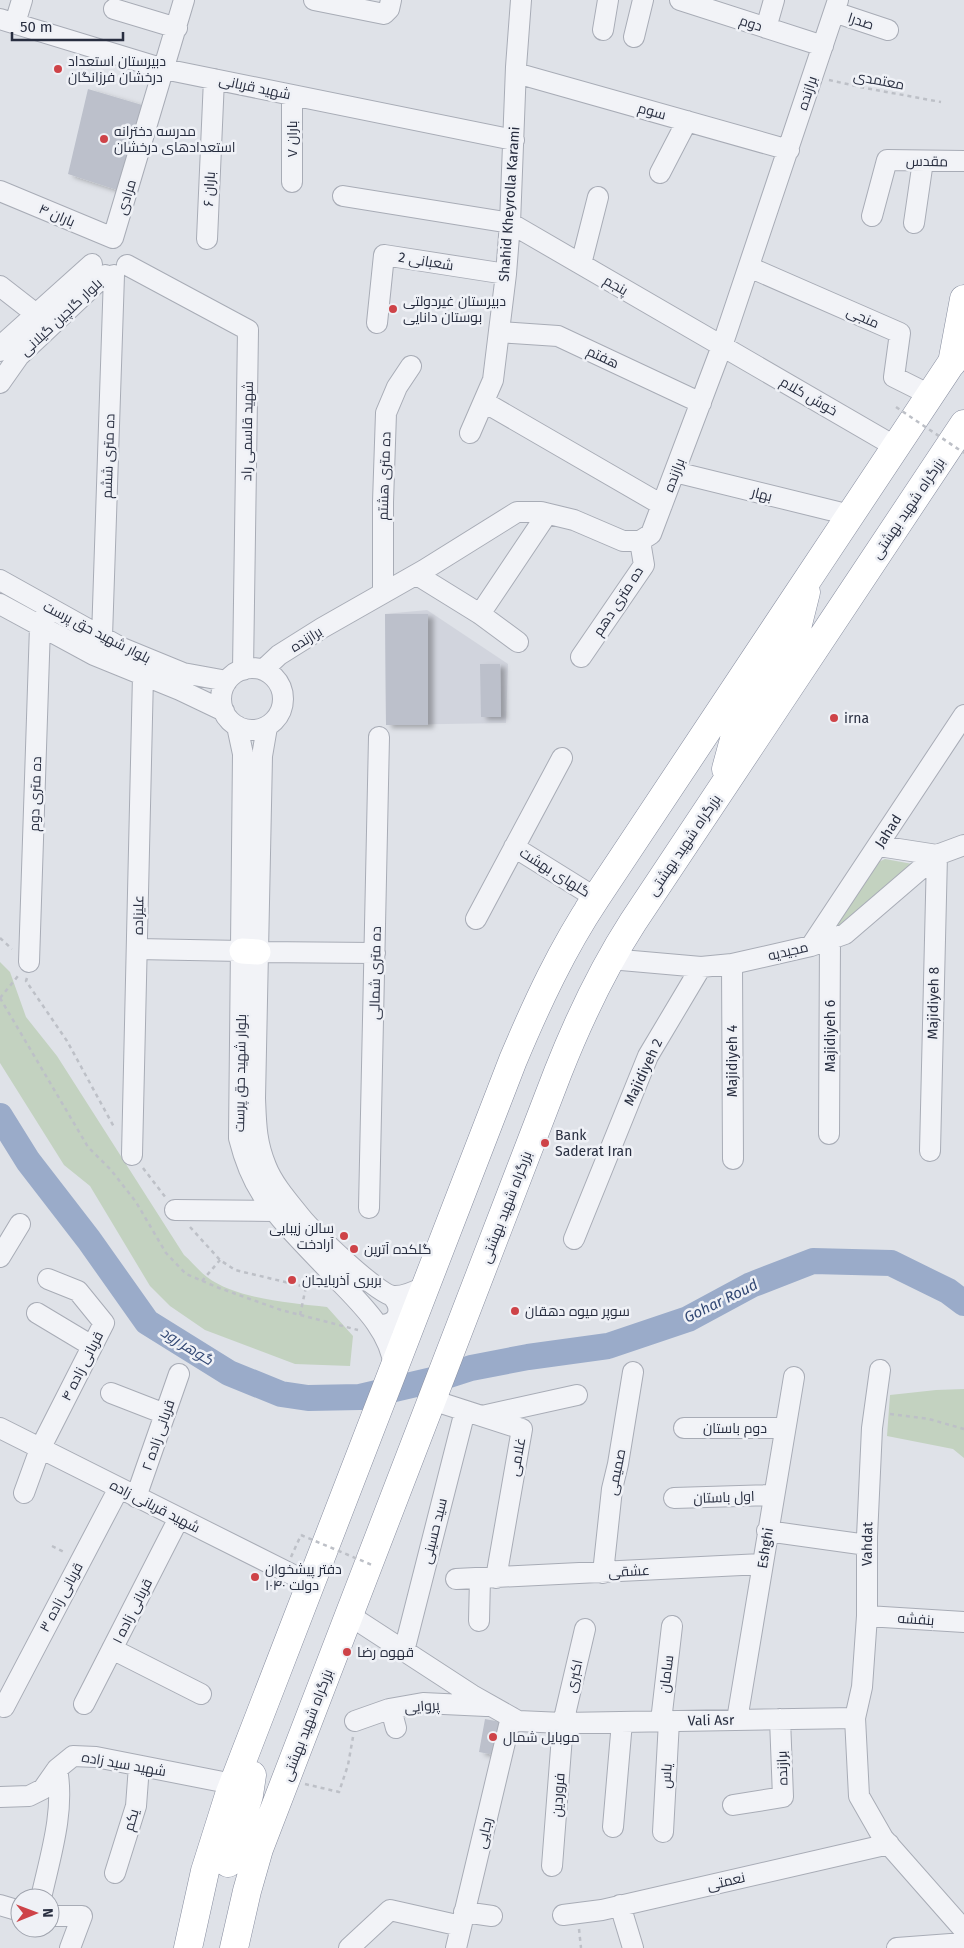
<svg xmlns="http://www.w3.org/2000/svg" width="964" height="1948" viewBox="0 0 964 1948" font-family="'Fira Sans',Cairo,sans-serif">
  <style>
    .built { fill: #d1d4dd }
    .green { fill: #c3d2c0 }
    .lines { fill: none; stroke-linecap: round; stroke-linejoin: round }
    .river { stroke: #9aabc9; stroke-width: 26 }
    .building { fill: #bcc0cb; filter: url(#shadow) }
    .minor-casing { stroke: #a8acb6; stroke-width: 22 }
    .major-casing { stroke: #9ea5b4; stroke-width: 27 }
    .highway-casing { stroke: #878d9f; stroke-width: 29 }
    .path { stroke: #bdc0c7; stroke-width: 2.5; stroke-dasharray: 4 4; stroke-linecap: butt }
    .minor { stroke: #f2f3f7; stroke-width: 20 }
    .major { stroke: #fff; stroke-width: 25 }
    .highway { stroke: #fff; stroke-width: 28 }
    .path-bridge { stroke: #bdc0c7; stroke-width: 2.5; stroke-dasharray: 4 4; stroke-linecap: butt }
    .poi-dot { fill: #ce4348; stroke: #eff1f6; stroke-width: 2 }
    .labels { text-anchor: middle; stroke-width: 5; stroke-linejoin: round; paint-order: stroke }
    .street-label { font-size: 14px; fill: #282e40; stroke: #eff1f6 }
    .poi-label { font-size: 14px; fill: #282e40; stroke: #eff1f6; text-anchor: start }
    .water-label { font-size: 15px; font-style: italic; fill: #324874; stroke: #eff1f6 }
  </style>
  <defs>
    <filter id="shadow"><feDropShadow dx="5.5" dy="3" stdDeviation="2.5" flood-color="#0004"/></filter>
  </defs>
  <rect width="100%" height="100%" fill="#dfe2e8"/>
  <!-- built -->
  <path class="built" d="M 427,610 L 508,664 L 506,723 L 386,725 L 385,614 Z"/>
  <!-- green -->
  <path class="green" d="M 885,859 L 918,865 L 838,930 L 834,924 L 874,864 Z
    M 0,962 L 10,972 L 26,1017 L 57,1056 L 184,1255 C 192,1262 199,1271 207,1277 C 236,1299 291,1303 327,1307 L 353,1336 L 350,1366 L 295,1364 L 205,1330 L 170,1306 L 150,1286 L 90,1186 L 64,1165 L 0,1063 Z
    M 964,1389 L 964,1458 L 953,1449 L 887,1436 L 890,1395 L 936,1390 Z"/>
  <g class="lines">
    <!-- river -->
    <path class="river" d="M 0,1116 L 28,1161 L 89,1240 L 147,1322 L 229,1373 L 281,1394 L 308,1398 L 360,1397 L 437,1379 L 471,1368 L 528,1357 L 608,1346 L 688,1319 L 751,1285 L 813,1261 L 891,1263 L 948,1291 L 964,1303"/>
  </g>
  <!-- building -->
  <path class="building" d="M 88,89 L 142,105 L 117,190 L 68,174 Z
    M 385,614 L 428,614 L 428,725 L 386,725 Z
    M 480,664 L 500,664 L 501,717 L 481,717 Z
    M 485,1719 L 506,1723 L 500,1756 L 479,1752 Z"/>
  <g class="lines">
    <!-- minor casing -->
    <g class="minor-casing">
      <path id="minor" d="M 314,0 L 384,14 L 389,9 L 391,0
        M 680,0 L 823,46
        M 114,9 L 177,28
        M 834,12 L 888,30
        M 0,19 L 164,69 L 514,140
        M 15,23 L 22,0
        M 766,28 L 774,0
        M 603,30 L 608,0
        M 634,37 L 643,0
        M 516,73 L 789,150
        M 292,95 L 292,182
        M 660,173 L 687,121
        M 0,191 L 113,238 L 184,0
        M 343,196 L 510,223 L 896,447
        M 872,216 L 887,160 L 964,161
        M 914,223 L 923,161
        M 207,239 L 214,79
        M 581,264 L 598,197
        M 127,265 L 248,330 L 243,670
        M 749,267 L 900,333 L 894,377 L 930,395
        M 0,286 L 36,314
        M 377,323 L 384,255 L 506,274
        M 499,332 L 558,336 L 701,403
        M 0,351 L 5,342 L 92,264
        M 0,383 L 19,356 L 105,275
        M 484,402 L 662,505
        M 470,433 L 493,380 L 506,274 L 510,223 L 516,67 L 521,0
        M 675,472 L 850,515
        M 417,575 L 480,614 L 518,642
        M 0,580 L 122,648 L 183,673 L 227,681
        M 383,593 L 383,502 L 386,413 L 397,387 L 411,366
        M 0,604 L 94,655 L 180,690 L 224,711
        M 480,614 L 547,514
        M 102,637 L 114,275
        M 581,657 L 644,565 L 640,541
        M221 699a31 31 0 1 1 62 0a31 31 0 1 1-62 0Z
        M 263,670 L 279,655 L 322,628 L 424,570 L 517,512 L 541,512 L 574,520 L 623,541 L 640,541 L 651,534 L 722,346 L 838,0
        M 237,726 L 243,754 L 239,1138 C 244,1158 251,1177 262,1194 C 283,1225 312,1252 338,1280 C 362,1305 390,1331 394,1367
        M 267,727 L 262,756 L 255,1098 C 256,1123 256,1142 266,1166 C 273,1184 288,1201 300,1216 C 312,1231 377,1294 393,1296 C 404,1297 416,1291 426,1286
        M 879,846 L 937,855
        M 514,847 L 596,898
        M 476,919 L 562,758
        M 811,946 L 964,715
        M 137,949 L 242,951
        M 258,952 L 375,953
        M 610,959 L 701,967 L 732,964 L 811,946 L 845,934 L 937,855 L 964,845
        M 29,962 L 40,626 L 50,608
        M 732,964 L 733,1159
        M 829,1134 L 830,939
        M 930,1151 L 937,855
        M 132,1155 L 143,675
        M 369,1208 L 379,737
        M 175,1210 L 274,1211
        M 574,1239 L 648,1056 L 701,967
        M 0,1257 L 20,1224
        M 37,1313 L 92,1346
        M 377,1324 C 397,1328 405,1310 392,1296
        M 880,1370 L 872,1428 L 867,1537 L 867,1616 L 862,1687 L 855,1718 L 859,1796 L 883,1838 L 964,1930
        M 111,1393 L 165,1414
        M 432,1400 L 522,1429 L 496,1578
        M 482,1416 L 577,1395
        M 0,1428 L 311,1584
        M 684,1428 L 785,1428
        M 24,1493 L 40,1449 L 104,1323 L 78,1291 L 48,1279
        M 136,1497 L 179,1374
        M 674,1498 L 774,1495
        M 767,1531 L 867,1545
        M 603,1573 L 612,1489 L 618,1464 L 633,1372
        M 456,1579 L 762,1564
        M 349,1615 L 472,1695 L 518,1721 L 563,1723 L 855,1718
        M 867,1616 L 964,1622
        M 479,1621 L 480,1578
        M 112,1649 L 201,1694
        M 404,1651 L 465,1411
        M 84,1704 L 179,1518
        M 4,1707 L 119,1488
        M 391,1709 L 396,1728
        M 737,1720 L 794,1377
        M 355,1721 L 389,1709 L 423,1703 L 486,1706
        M 661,1721 L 672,1626
        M 0,1797 L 29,1796 L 43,1789 L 57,1769 L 73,1756 L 96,1757 L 233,1784
        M 733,1805 L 783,1797 L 780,1719
        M 613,1827 L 622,1722
        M 663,1832 L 669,1721
        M 552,1866 L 563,1723 L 585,1629
        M 115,1873 L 136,1806 L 139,1766
        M 41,1898 C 50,1857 65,1811 57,1769
        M 0,1905 L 20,1911
        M 620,1905 L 633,1948
        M 464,1912 L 492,1916
        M 563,1915 L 602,1910 L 889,1844
        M 50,1916 L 82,1916 L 70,1948
        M 349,1948 L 390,1910 L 461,1926
        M 456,1948 L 511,1717
        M 897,1948 L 964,1943"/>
    </g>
    <!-- major casing -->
    <g class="major-casing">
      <path id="major" d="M 242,951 L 258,952"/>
    </g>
    <!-- highway casing -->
    <g class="highway-casing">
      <path id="highway" d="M 952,363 L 964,299
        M 726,769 L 739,721 L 794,640 L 806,592
        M 588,910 L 964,344
        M 228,1863 L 249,1795 L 252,1775
        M 188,1948 L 205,1871 L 229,1795 L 513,1060 C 537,1003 562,949 596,898
        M 234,1948 L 247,1891 L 259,1849 L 558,1072 C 579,1019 602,970 633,922 L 964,424"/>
    </g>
    <!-- path -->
    <path class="path" d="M 829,80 L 865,88 L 941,102
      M 0,938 L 12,949
      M 27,978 L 26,981 L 67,1041 L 114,1127
      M 0,998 L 88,1147 L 111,1170 L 136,1202 L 166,1253 L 186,1274 L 219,1288 L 281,1310 L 358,1330
      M 0,998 L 18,976
      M 143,1168 L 166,1198
      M 190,1227 L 220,1260 L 235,1270 L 306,1287 L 320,1285
      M 202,1281 L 220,1260
      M 300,1315 L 306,1287
      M 890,1414 L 929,1419 L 964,1429
      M 52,1546 L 66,1553
      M 291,1557 L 301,1535
      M 305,1784 L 339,1792 L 348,1765 L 353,1737
      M 579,1929 L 581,1948"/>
    <!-- minor -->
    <use href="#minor" class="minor"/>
    <!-- major -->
    <use href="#major" class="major"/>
    <!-- highway -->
    <use href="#highway" class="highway"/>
    <!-- path-bridge -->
    <path class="path-bridge" d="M 896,407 L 964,453
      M 301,1535 L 372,1565"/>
  </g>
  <!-- markers -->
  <g class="poi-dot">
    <circle cx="58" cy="69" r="5"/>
    <circle cx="104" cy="139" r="5"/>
    <circle cx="393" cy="309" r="5"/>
    <circle cx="834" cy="718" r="5"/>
    <circle cx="545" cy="1143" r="5"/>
    <circle cx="344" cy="1236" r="5"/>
    <circle cx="354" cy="1249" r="5"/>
    <circle cx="292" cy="1280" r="5"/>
    <circle cx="515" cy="1311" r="5"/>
    <circle cx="255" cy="1577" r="5"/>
    <circle cx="347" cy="1652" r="5"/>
    <circle cx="493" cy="1737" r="5"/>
  </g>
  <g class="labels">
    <!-- street labels -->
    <g class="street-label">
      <text transform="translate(861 21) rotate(18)" y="5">صدرا</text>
      <text transform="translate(751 23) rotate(18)" y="5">دوم</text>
      <text transform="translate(879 80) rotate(11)" y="5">معتمدی</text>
      <text transform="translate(255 87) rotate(12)" y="5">شهید قربانی</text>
      <text transform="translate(807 93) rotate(-72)" y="5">برازنده</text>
      <text transform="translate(652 111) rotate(16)" y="5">سوم</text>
      <text transform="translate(292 139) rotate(-90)" y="5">باران ۷</text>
      <text transform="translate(927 161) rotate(1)" y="5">مقدس</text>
      <text transform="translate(209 189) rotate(-87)" y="5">باران ۶</text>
      <text transform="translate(126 197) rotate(-73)" y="5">مرادی</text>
      <text transform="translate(509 204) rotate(-86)" y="5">Shahid Kheyrolla Karami</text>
      <text transform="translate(57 215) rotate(23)" y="5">باران ۴</text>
      <text transform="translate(426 261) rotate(9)" y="5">شعبانی 2</text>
      <text transform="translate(616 285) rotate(30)" y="5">پنجم</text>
      <text transform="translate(61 317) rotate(-43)" y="5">بلوار گلچین گیلانی</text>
      <text transform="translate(863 317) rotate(24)" y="5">منجی</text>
      <text transform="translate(603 357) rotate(25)" y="5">هفتم</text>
      <text transform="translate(809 396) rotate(30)" y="5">خوش کلام</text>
      <text transform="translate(247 431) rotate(-89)" y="5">شهید قاسمی راد</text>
      <text transform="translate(108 456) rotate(-88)" y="5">ده متری ششم</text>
      <text transform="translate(674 475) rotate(-69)" y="5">برازنده</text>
      <text transform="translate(384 476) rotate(-88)" y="5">ده متری هشتم</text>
      <text transform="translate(762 494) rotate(14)" y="5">بهار</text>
      <text transform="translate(908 508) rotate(-56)" y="5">بزرگراه شهید بهشتی</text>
      <text transform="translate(618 601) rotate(-57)" y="5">ده متری دهم</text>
      <text transform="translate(97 632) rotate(27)" y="5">بلوار شهید حق پرست</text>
      <text transform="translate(306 639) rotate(-32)" y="5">برازنده</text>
      <text transform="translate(35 794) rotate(-88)" y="5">ده متری دوم</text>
      <text transform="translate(888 831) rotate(-57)" y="5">Jahad</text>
      <text transform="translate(684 845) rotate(-56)" y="5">بزرگراه شهید بهشتی</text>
      <text transform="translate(555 872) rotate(32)" y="5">گلهای بهشت</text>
      <text transform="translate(138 915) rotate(-89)" y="5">علیزاده</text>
      <text transform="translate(788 951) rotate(-13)" y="5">مجیدیه</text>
      <text transform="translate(375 973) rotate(-89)" y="5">ده متری شمالی</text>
      <text transform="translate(933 1003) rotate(-89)" y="5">Majidiyeh 8</text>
      <text transform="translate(830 1036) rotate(-90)" y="5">Majidiyeh 6</text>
      <text transform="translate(732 1061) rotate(-90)" y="5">Majidiyeh 4</text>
      <text transform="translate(643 1072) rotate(-65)" y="5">Majidiyeh 2</text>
      <text transform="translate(240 1073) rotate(-89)" y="5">بلوار شهید حق پرست</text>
      <text transform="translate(506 1207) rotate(-69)" y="5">بزرگراه شهید بهشتی</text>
      <text transform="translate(82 1366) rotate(-63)" y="5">قربانی زاده ۴</text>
      <text x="735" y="1433">دوم باستان</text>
      <text transform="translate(158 1435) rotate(-71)" y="5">قربانی زاده ۲</text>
      <text transform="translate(517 1457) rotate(-80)" y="5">غلامی</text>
      <text transform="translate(616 1472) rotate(-79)" y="5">صمیمی</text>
      <text transform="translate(724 1497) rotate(-2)" y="5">اول باستان</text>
      <text transform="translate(155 1506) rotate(27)" y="5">شهید قربانی زاده</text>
      <text transform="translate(434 1531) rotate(-76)" y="5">سید حسینی</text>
      <text transform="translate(867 1544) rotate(-89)" y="5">Vahdat</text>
      <text transform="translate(765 1548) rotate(-81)" y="5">Eshghi</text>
      <text transform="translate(629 1571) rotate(-3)" y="5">عشقی</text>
      <text transform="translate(61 1597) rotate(-62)" y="5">قربانی زاده ۳</text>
      <text transform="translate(132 1611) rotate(-63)" y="5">قربانی زاده ۱</text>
      <text transform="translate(916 1619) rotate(4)" y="5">بنفشه</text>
      <text transform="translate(666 1674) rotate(-83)" y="5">سامان</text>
      <text transform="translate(574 1676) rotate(-77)" y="5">اکبری</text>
      <text transform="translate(422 1706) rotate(-4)" y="5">پروایی</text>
      <text transform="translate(711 1720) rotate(-1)" y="5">Vali Asr</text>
      <text transform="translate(307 1725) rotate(-69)" y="5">بزرگراه شهید بهشتی</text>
      <text transform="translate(124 1764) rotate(10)" y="5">شهید سید زاده</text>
      <text transform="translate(782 1768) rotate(-92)" y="5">برازنده</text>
      <text transform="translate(666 1776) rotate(-87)" y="5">یاس</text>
      <text transform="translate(558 1795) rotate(-86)" y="5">فروردین</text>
      <text transform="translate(131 1820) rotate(-74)" y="5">یکم</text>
      <text transform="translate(484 1833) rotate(-77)" y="5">رجایی</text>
      <text transform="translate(726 1881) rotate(-13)" y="5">نعمتی</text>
    </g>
    <!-- poi labels -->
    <g class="poi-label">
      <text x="68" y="66">دبیرستان استعداد<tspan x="68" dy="16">درخشان فرزانگان</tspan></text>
      <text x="114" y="136">مدرسه دخترانه<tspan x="114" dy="16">استعدادهای درخشان</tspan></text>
      <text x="403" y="306">دبیرستان غیردولتی<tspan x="403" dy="16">بوستان دانایی</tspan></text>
      <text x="844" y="723">irna</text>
      <text x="555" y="1140">Bank<tspan x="555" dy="16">Saderat Iran</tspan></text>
      <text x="334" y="1233" text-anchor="end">سالن زیبایی<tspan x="334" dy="16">آرادخت</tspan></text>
      <text x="364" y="1254">گلکده آترین</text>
      <text x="302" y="1285">بربری آذربایجان</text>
      <text x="525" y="1316">سوپر میوه دهقان</text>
      <text x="265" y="1574">دفتر پیشخوان<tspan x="265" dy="16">دولت ۱۰۴۰</tspan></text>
      <text x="357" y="1657">قهوه رضا</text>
      <text x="503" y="1742">موبایل شمال</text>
    </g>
    <!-- water labels -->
    <g class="water-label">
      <text transform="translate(721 1301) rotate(-26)" y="5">Gohar Roud</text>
      <text transform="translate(187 1346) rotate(32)" y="5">گوهر رود</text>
    </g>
  </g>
  <!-- north arrow -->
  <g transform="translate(35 1913) rotate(89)"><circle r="24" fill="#eff1f6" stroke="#9fa3ad"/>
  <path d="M0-4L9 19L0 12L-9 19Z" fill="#ce4348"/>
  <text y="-8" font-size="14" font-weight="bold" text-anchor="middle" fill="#282e40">N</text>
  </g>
  <!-- scale -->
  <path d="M12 32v8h111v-8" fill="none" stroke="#282e40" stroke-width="2.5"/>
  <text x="20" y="32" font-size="15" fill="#282e40" stroke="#eff1f6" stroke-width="4" paint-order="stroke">50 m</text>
</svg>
